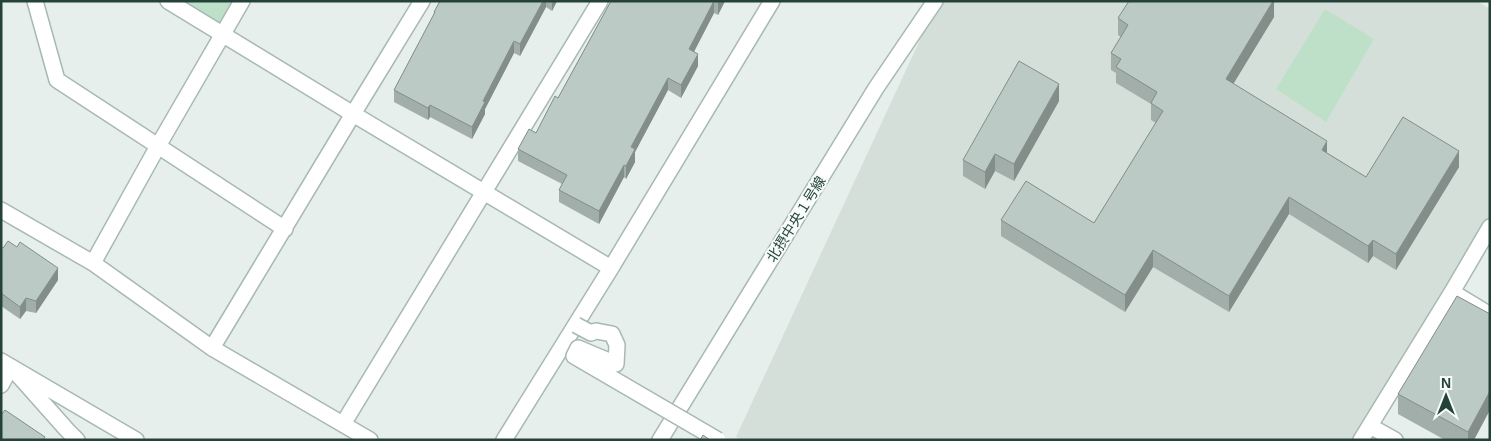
<svg xmlns="http://www.w3.org/2000/svg" width="1491" height="441" viewBox="0 0 1491 441" font-family="Helvetica,'Noto Sans JP',sans-serif">
  <style>
    .built { fill: #d4dfda }
    .green { fill: #bfe0c8 }
    .lines { fill: none; stroke-linecap: round; stroke-linejoin: round }
    .minor-casing { stroke: #a8b8b2; stroke-width: 18 }
    .minor { stroke: #fff; stroke-width: 15 }
    .minor-bridge-casing { stroke: #a8b8b2; stroke-width: 18; stroke-linecap: butt }
    .minor-bridge { stroke: #fff; stroke-width: 15 }
    .wall { fill: #a1aea9 }
    .shaded-wall { fill: #838d89 }
    .building { fill: #bbcac4; stroke: #838d89 }
    .labels { text-anchor: middle; stroke-width: 4; stroke-linejoin: round; paint-order: stroke }
    .street-label { font-size: 14px; fill: #24423a; stroke: #f7fbf9 }
  </style>
  <rect width="100%" height="100%" fill="#e6efeb"/>
  <!-- built -->
  <path class="built" d="M 938,1 L 1477,1 L 1490,9 L 1490,227 L 1361,440 L 741,440 L 736,437 Z"/>
  <!-- green -->
  <path class="green" d="M 168,1 L 242,1 L 222,35 Z
    M 1325,9 L 1374,39 L 1326,122 L 1276,89 Z"/>
  <g class="lines">
    <!-- minor casing -->
    <g class="minor-casing">
      <path id="minor" d="M 35,1 L 57,80 L 285,229
        M 168,1 L 353,114 L 611,268
        M 1,210 L 93,263 L 212,348 L 370,440
        M 1490,227 L 1452,292 L 1490,315
        M 93,263 L 158,146 L 242,1
        M 212,348 L 353,114 L 422,1
        M 1,361 L 136,440
        M 1,385 L 11,367 L 67,430 L 77,440
        M 343,424 L 600,1
        M 1370,426 L 1395,440
        M 504,440 L 611,268 L 772,1
        M 660,440 L 876,88 L 935,1
        M 1361,440 L 1452,292"/>
    </g>
    <!-- minor -->
    <use href="#minor" class="minor"/>
    <!-- minor-bridge casing -->
    <g class="minor-bridge-casing">
      <path id="minor-bridge" d="M 576,325 L 591,333 L 596,331 L 612,334 L 617,345 L 616,364 L 578,348 L 574,356 L 718,440"/>
    </g>
    <!-- minor-bridge -->
    <use href="#minor-bridge" class="minor-bridge"/>
  </g>
  <!-- wall -->
  <path class="wall" d="M 440,1 L 557,1 L 552,11 L 546,7 L 520,56 L 514,53 L 485,109 L 485,114 L 472,139 L 430,117 L 428,120 L 394,102 L 394,90 L 434,14 L 434,12 Z
    M 611,1 L 725,1 L 718,15 L 714,13 L 694,52 L 698,66 L 681,98 L 668,90 L 635,152 L 635,162 L 626,179 L 624,177 L 599,224 L 559,202 L 559,190 L 562,184 L 518,161 L 518,149 L 536,133 L 558,98 Z
    M 1274,1 L 1274,17 L 1233,84 L 1327,153 L 1366,177 L 1459,167 L 1396,270 L 1373,256 L 1368,263 L 1289,214 L 1229,312 L 1153,267 L 1125,312 L 1001,236 L 1001,220 L 1094,223 L 1156,123 L 1151,120 L 1151,104 L 1116,83 L 1116,73 L 1111,70 L 1111,53 L 1121,37 L 1118,35 L 1118,18 Z
    M 1059,101 L 1014,181 L 995,171 L 985,189 L 963,176 L 963,160 Z
    M 1,247 L 58,280 L 36,313 L 26,311 L 20,319 L 1,306 Z
    M 1490,314 L 1474,440 L 1445,440 L 1398,414 L 1398,394 Z"/>
  <!-- shaded-wall -->
  <path class="shaded-wall" d="M 543,1 L 546,1 L 546,7 L 520,56 L 520,44 Z
    M 552,1 L 557,1 L 552,11 Z
    M 714,1 L 714,13 L 689,61 L 689,49 Z
    M 719,1 L 725,1 L 718,15 L 718,3 Z
    M 1273,1 L 1274,1 L 1274,17 L 1226,96 L 1226,79 Z
    M 514,41 L 514,53 L 485,109 L 485,114 L 472,139 L 472,127 L 483,101 Z
    M 698,54 L 698,66 L 681,98 L 681,85 Z
    M 668,78 L 668,90 L 635,152 L 635,162 L 626,179 L 626,166 L 631,147 Z
    M 1059,84 L 1059,101 L 1014,181 L 1014,164 Z
    M 430,105 L 430,117 L 428,120 L 428,108 Z
    M 1327,141 L 1327,158 L 1322,150 Z
    M 1459,151 L 1459,167 L 1396,270 L 1396,254 Z
    M 995,154 L 995,171 L 985,189 L 985,172 Z
    M 624,165 L 624,177 L 599,224 L 599,211 Z
    M 1289,197 L 1289,214 L 1229,312 L 1229,296 Z
    M 1373,240 L 1373,256 L 1368,263 L 1368,246 Z
    M 1153,250 L 1153,267 L 1125,312 L 1125,295 Z
    M 58,268 L 58,280 L 36,313 L 36,301 Z
    M 26,298 L 26,311 L 20,319 L 20,307 Z
    M 1490,391 L 1490,410 L 1474,440 L 1468,440 L 1468,432 Z"/>
  <!-- building -->
  <path class="building" d="M 440,1 L 543,1 L 520,44 L 514,41 L 483,101 L 485,102 L 472,127 L 430,105 L 428,108 L 394,90 L 435,12 L 434,12 Z
    M 611,1 L 714,1 L 689,49 L 698,54 L 681,85 L 668,78 L 631,147 L 635,149 L 626,166 L 624,165 L 599,211 L 559,190 L 567,175 L 518,149 L 529,129 L 536,133 L 555,96 L 558,98 Z
    M 1129,1 L 1273,1 L 1226,79 L 1327,141 L 1322,150 L 1366,177 L 1403,117 L 1459,151 L 1396,254 L 1373,240 L 1368,246 L 1289,197 L 1229,296 L 1153,250 L 1125,295 L 1001,220 L 1026,181 L 1094,223 L 1163,111 L 1151,103 L 1157,92 L 1116,67 L 1121,59 L 1111,53 L 1128,25 L 1118,18 Z
    M 1019,61 L 1059,84 L 1014,164 L 995,154 L 985,172 L 963,160 Z
    M 8,241 L 17,247 L 20,242 L 58,268 L 36,301 L 26,298 L 20,307 L 1,293 L 1,247 L 3,248 Z
    M 1457,296 L 1490,314 L 1490,391 L 1468,432 L 1398,394 Z
    M 5,410 L 45,437 L 43,440 L 1,440 L 1,415 Z
    M 703,435 L 710,440 L 700,440 Z"/>
  <g class="labels">
    <!-- street labels -->
    <g class="street-label">
      <text transform="translate(796 219) rotate(-58)" y="5">北摂中央１号線</text>
    </g>
  </g>
  <!-- border -->
  <rect width="1491" height="441" fill="none" stroke="#24423a" stroke-width="5"/>
  <!-- north arrow -->
  <g transform="translate(1446 396)" stroke="#f7fbf9" stroke-width="4" paint-order="stroke">
  <path d="M0-4L9 19L0 12L-9 19Z" fill="#24423a"/>
  <text y="-8" font-size="14" font-weight="bold" text-anchor="middle" fill="#24423a">N</text>
  </g>
</svg>
